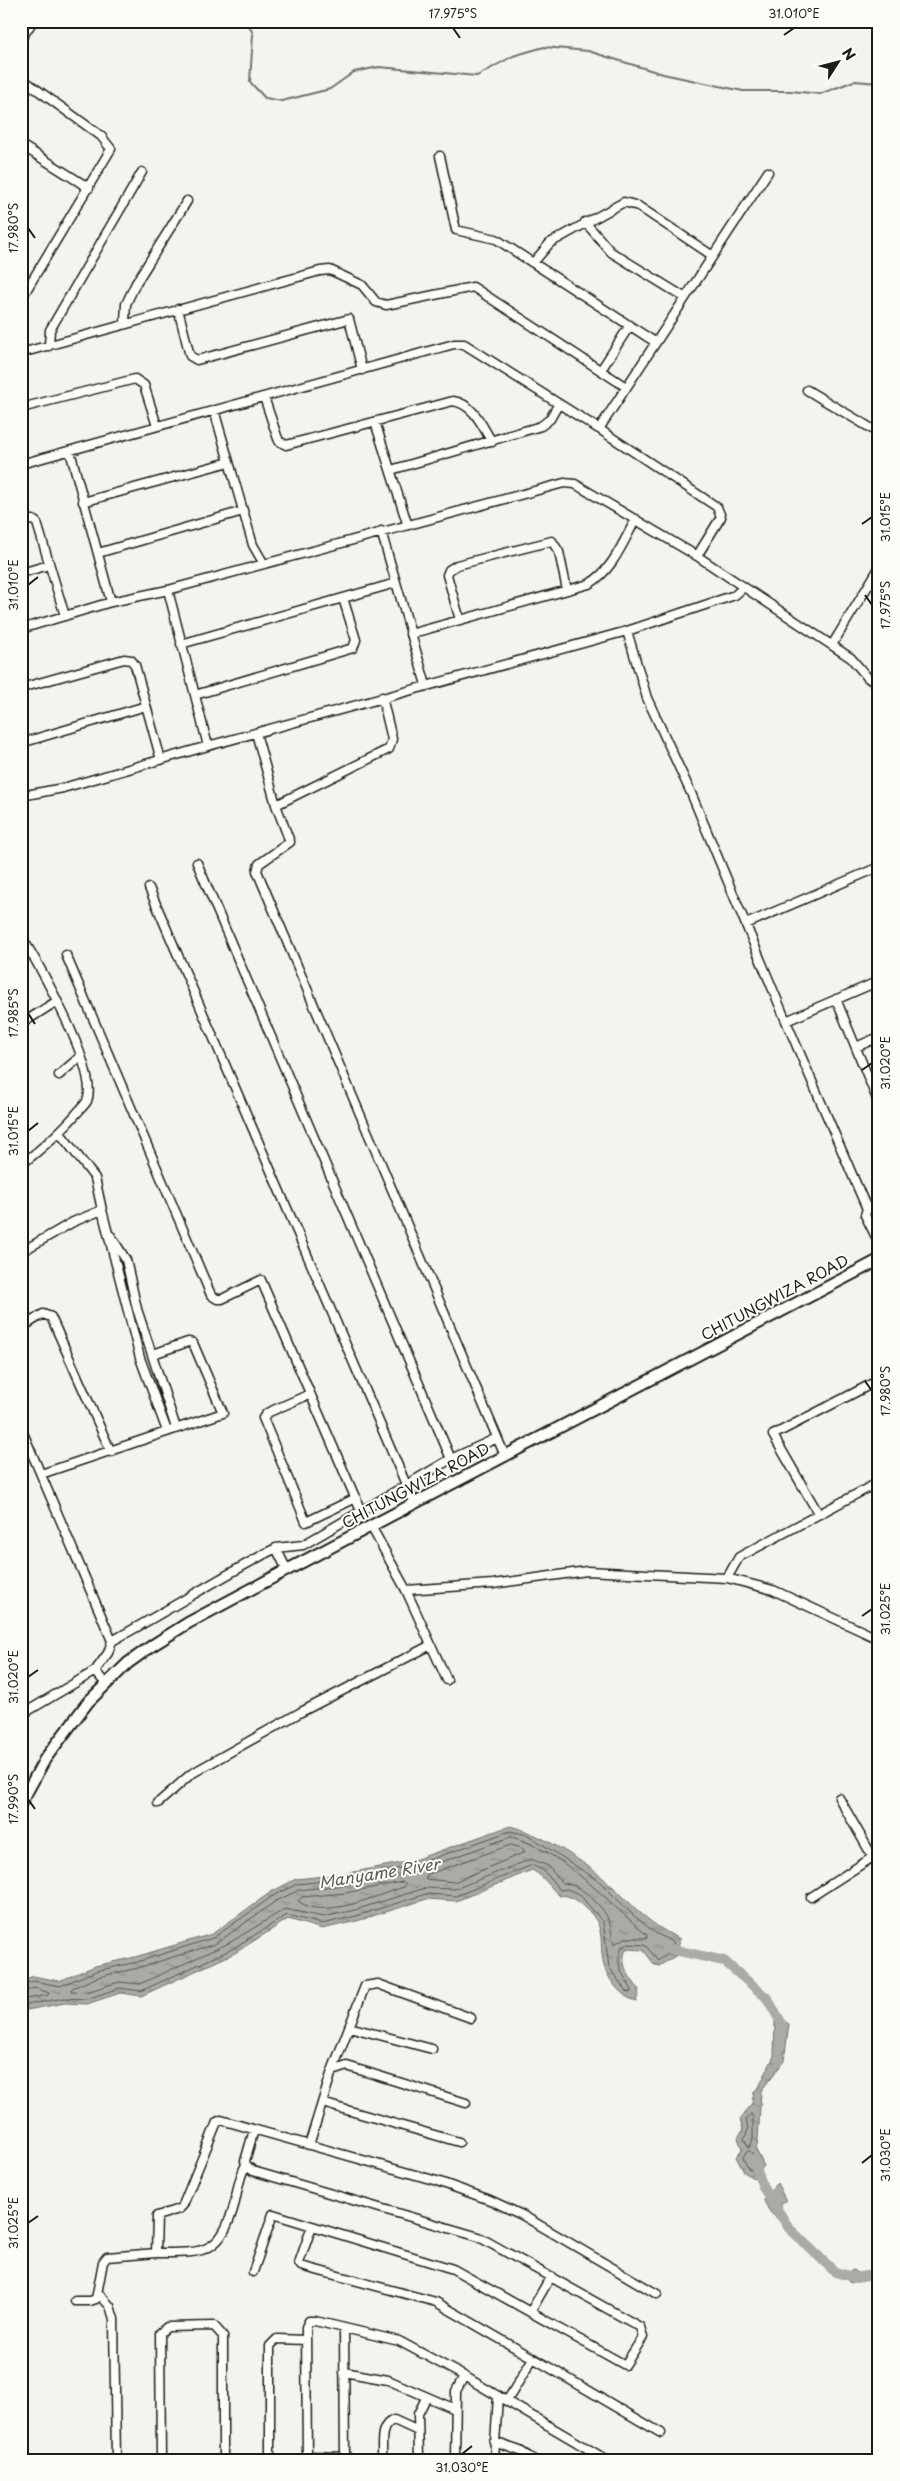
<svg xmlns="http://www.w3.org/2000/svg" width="900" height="2481" viewBox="0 0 900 2481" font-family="'Playpen Sans',sans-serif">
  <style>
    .water { fill: url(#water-ripples); stroke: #72716f }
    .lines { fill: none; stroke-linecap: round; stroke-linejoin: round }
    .shore { stroke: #555553; stroke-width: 1 }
    .stream { stroke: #72716f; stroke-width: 2 }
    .river { stroke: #abaaa6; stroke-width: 10 }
    .minor-casing { stroke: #1c1c1c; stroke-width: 11 }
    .major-casing { stroke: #1c1c1c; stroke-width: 14 }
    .minor { stroke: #fdfcf7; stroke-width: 8 }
    .major { stroke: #fdfcf7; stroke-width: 10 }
    .ticks { fill: none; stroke: #1c1c1c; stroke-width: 2 }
    .labels { text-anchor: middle; stroke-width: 4; stroke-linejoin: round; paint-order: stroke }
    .street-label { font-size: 15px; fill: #1c1c1c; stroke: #fdfcf7 }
    .water-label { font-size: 16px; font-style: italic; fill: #5c5c5a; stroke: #fdfcf7 }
    .neatline { fill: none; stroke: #1c1c1c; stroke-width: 2 }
    .ticks-label { font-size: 12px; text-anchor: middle; fill: #1c1c1c }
  </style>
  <defs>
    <pattern id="water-ripples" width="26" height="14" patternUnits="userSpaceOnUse" patternTransform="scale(1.25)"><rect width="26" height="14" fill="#abaaa6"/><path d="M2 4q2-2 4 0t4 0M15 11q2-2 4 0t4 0" fill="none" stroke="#8a8a86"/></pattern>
  </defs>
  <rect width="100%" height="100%" fill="#f4f3ee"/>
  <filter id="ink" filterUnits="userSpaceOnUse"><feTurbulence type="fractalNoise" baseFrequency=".02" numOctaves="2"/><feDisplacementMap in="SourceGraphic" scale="10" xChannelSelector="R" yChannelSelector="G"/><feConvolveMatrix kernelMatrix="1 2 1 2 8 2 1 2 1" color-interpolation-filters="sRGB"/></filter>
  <g filter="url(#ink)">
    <!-- water -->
    <path class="water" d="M 510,1826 C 539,1833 579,1858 603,1878 C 632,1903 643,1921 680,1939 L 677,1955 L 659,1966 L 655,1965 L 643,1950 L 626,1949 C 619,1966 630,1976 639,1990 L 636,2002 C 621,1995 612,1985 605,1969 C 600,1956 603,1940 599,1927 C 596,1915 573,1892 560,1896 C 549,1887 545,1877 532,1870 L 456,1901 L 427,1899 L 357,1921 L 322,1929 L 288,1919 L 235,1953 L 141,1996 L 120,1993 L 87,2004 L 65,2003 L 21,2011 L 21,1981 L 33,1976 L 59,1981 L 95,1966 L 135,1957 L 212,1934 L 271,1892 L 296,1879 L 343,1874 L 411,1861 Z
      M 782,2020 L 789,2024 L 784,2061 L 761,2091 L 758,2140 L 756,2150 L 764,2166 L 753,2178 L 744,2172 L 736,2157 L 742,2149 L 738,2138 L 743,2129 L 740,2119 L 752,2103 L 754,2092 L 760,2085 L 774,2056 L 775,2021 Z
      M 777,2183 L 786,2201 L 781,2203 L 782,2214 L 786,2220 L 781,2222 L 770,2212 L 764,2201 L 765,2196 Z
      M 854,2270 L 858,2273 L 867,2272 L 871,2270 L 879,2271 L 879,2277 L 872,2276 L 850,2283 L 844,2277 L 846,2272 Z"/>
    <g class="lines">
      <!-- shore -->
      <path class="shore" d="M 511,1837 C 561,1849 609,1903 647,1935 L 647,1938 L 625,1938 L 614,1944 C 611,1937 612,1928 609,1921 C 603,1905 579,1883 562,1883 L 548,1866 L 531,1859 L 455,1889 L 425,1888 L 355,1910 L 323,1917 L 285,1909 L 229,1943 L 140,1984 L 119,1982 L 86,1992 L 71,1991 L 72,1988 L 98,1977 L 138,1968 L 215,1944 L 276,1901 L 299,1890 L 344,1885 L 414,1872 Z
        M 511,1845 L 522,1848 L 525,1852 L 454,1882 L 425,1879 L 427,1875 Z
        M 403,1882 L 406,1884 L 404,1887 C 377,1895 323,1921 298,1901 L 302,1897 L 345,1893 Z
        M 21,1985 L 34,1981 L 60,1986 L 96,1971 L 137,1962 L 213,1938 L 273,1896 L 297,1884 L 343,1879 L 412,1866 L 510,1831 L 528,1835 L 599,1881 L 633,1915 L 654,1932 L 674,1943 L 672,1952 L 658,1960 L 645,1945 L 627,1944 L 623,1946 C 613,1964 623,1974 632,1990 L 630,1993 L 625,1990 L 609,1967 L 603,1922 L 579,1894 L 567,1889 L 560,1890 L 544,1871 L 532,1865 L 456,1896 L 426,1894 L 356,1916 L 322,1924 L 287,1915 L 232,1949 L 141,1991 L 119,1988 L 87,1999 L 64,1998 L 21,2006
        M 21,1992 L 35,1988 L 49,1993 L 48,1995 L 21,2000
        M 751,2114 L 753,2117 L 753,2140 L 749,2148 L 744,2139 L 748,2130 L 746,2120 Z
        M 747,2151 L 750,2151 L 759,2163 L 753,2171 L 748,2168 L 743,2158 Z"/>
      <!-- stream -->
      <path class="stream" d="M 247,21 L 253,34 L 250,82 L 265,98 L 282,101 L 330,89 L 354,72 L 379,67 L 477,76 L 513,56 L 544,47 L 588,51 L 663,74 L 743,91 L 791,91 L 820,94 L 854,81 L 879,83"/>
      <!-- river -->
      <path class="river" d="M 666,1948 L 724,1961 L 767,1998 L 782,2024 L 781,2033
        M 753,2160 L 763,2187 L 789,2228 L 835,2272 L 856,2278 L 879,2274"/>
      <!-- minor casing -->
      <g class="minor-casing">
        <path id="minor" d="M 21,39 L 33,21
          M 21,78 L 101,136 L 111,149 L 21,299
          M 21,145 L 89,188
          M 440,156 L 456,230 L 496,239 L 655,342
          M 585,222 L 611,252 L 684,297
          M 533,263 L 550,243 L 624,202 L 638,206 L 713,256
          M 178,309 L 190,356 L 197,360 L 349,319 L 362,370
          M 125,322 L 126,304 L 136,283 L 187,201
          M 49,346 L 50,330 L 142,172
          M 21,353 L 320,271 L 330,270 L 362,285 L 376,302 L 386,305 L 473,287 L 626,387
          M 601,370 L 630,325
          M 807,390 L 879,433
          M 264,397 L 277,436 L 279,441 L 286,445 L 453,401 C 474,404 482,426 492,442
          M 21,408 L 135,379 L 144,385 L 157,426
          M 214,410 L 253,545 L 264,564
          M 375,422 L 407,523
          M 599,429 L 768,172
          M 70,451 L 111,602
          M 21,464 L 454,344 L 464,344 L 599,429 L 717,507 L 721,517 L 697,556
          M 391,470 L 541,426 L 550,419 L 558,405
          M 83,502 L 229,462
          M 21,521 L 33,520 L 37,523 L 65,616
          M 381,531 L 426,685
          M 98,553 L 243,511
          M 21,573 L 49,565
          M 460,620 L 447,575 L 449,570 L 457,565 L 552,541 L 559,552 L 567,590
          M 21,629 L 111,602 L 168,590 L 564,483 L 575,484 L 697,556 L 851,658 L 868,678 L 879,685
          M 627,631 L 647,698 L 691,793 L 786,1021 L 867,1209 L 865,1215 L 879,1243
          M 410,634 L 589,584 C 613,570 623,542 636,519
          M 181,644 L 396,583
          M 832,645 L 879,568
          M 21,688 L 124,659 L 131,660 L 135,665 L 161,760
          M 195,695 L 353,648 L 356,640 L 343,598
          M 256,733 L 276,805 L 389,749 L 392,739 L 382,697
          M 21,743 L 146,706
          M 208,746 L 627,631 L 735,595 L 744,587
          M 21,796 L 63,788 L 208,746 L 168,590
          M 276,805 L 290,842 L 259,864 L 257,871 L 505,1456
          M 197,863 L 451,1459
          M 149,888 L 414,1503
          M 746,924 L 879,867
          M 21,936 C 38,963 100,1072 87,1101 C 85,1105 80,1109 77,1113 C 60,1133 41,1149 21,1165
          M 66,955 L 211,1295 L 217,1299 L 222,1299 L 261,1280 L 361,1511
          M 836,999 L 879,1104
          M 786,1021 L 879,981
          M 21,1024 L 57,1001
          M 856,1047 L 879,1037
          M 59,1075 L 81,1056
          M 60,1133 L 95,1178 L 102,1210
          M 867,1209 L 879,1203
          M 111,1236 L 126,1260 L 137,1309 L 176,1428
          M 21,1252 L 73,1222 L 102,1210 L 140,1358 L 167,1431
          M 21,1328 L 43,1314 L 51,1317 L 111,1452
          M 310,1394 L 267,1413 L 263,1418 L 306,1522 L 356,1498
          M 21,1428 L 112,1641 L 108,1653 L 95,1671 L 106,1684
          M 41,1474 L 223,1413 L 193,1343 L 188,1342 L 153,1354
          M 818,1513 L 773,1435 L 879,1380
          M 371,1526 L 406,1590 L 447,1680
          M 276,1548 L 303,1545 L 451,1459 L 497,1438
          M 727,1578 L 739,1557 L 879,1482
          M 406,1590 L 493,1584 L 587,1571 L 727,1578 L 773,1590 L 879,1639
          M 112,1641 C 167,1611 220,1577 276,1548 L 287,1570
          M 21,1715 L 95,1671
          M 839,1798 L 879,1868
          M 158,1803 L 191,1774 L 301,1712 L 431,1645
          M 811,1897 L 879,1853
          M 349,2027 L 432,2049
          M 332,2071 L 347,2066 L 466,2103
          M 322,2103 L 459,2142
          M 309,2145 L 332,2071 L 365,1986 L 378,1984 L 471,2018
          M 312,2226 L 299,2263 L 301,2266 L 436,2302 L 533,2358 L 507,2401
          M 156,2253 C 204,2253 221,2255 235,2202 C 238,2189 239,2176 246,2165
          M 253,2272 L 273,2214 L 453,2269 L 625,2365 L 643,2337 L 640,2327 L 479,2237 L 253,2171 L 246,2165 L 245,2161 L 254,2130
          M 99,2294 L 110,2306 L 114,2319 L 116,2460
          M 75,2301 L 90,2301 L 96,2299 L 103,2262 L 107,2257 L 156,2253 L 157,2216 L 179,2209 L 183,2205 L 217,2122 L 221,2120 L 437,2181 L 490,2200 L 522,2215 L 657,2294
          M 531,2311 L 551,2276
          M 344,2329 L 345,2460
          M 533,2358 L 661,2433
          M 344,2372 L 388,2380 L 455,2409
          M 494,2442 L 520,2451 L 534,2460
          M 307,2456 L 345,2457
          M 161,2460 L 160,2333 L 167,2327 L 214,2326 L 223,2336 L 223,2460
          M 270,2460 L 270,2346 L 277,2339 L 306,2340
          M 307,2460 L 306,2327 L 309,2321 L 315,2321 L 399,2341 L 464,2376 L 607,2460
          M 382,2460 C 383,2445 378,2425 394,2420 L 418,2431
          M 419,2460 L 418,2414 L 426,2398
          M 455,2460 L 456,2391 L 464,2376
          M 494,2460 L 498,2396"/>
      </g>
      <!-- major casing -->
      <g class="major-casing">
        <path id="major" d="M 21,1803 L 45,1759 L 88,1702 L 128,1663 L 153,1645 L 188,1623 L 287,1570 L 879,1260"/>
      </g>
      <!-- minor -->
      <use href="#minor" class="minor"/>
      <!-- major -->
      <use href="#major" class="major"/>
    </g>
  </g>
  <!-- ticks -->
  <path class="ticks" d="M 453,28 L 460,38M 784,35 L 794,28M 28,228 L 35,238M 862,524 L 872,517M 28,585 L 38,577M 865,595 L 872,605M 28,1013 L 35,1024M 862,1070 L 872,1063M 28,1131 L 38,1123M 865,1381 L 872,1391M 862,1616 L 872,1609M 28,1677 L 38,1670M 28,1799 L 35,1809M 862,2163 L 872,2155M 28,2223 L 38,2216M 462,2454 L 472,2446"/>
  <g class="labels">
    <!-- street labels -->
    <g class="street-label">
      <text transform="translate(775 1298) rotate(-28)" y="5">CHITUNGWIZA ROAD</text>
      <text transform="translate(416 1486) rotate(-28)" y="5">CHITUNGWIZA ROAD</text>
    </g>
    <!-- water labels -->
    <g class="water-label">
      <text transform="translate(379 1873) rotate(-9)" y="6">Manyame River</text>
    </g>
  </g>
  <!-- margin -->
  <rect width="900" height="2481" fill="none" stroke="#fdfcf7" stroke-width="55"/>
  <!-- north arrow -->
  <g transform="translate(838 62) rotate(54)" stroke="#fdfcf7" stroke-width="4" paint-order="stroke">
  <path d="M0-4L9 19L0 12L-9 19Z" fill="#1c1c1c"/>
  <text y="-8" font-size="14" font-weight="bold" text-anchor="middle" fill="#1c1c1c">N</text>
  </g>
  <rect x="28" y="28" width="844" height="2426" class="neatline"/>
  <g class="ticks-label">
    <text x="453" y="18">17.975°S</text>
    <text x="794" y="18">31.010°E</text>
    <text transform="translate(14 228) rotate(-90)" y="4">17.980°S</text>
    <text transform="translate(886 517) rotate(-90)" y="4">31.015°E</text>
    <text transform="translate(14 585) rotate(-90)" y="4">31.010°E</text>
    <text transform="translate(886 605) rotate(-90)" y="4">17.975°S</text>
    <text transform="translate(14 1013) rotate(-90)" y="4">17.985°S</text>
    <text transform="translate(886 1063) rotate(-90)" y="4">31.020°E</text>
    <text transform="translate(14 1131) rotate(-90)" y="4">31.015°E</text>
    <text transform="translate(886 1391) rotate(-90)" y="4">17.980°S</text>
    <text transform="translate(886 1609) rotate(-90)" y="4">31.025°E</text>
    <text transform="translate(14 1677) rotate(-90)" y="4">31.020°E</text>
    <text transform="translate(14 1799) rotate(-90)" y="4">17.990°S</text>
    <text transform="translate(886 2155) rotate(-90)" y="4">31.030°E</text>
    <text transform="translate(14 2223) rotate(-90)" y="4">31.025°E</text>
    <text x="462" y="2472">31.030°E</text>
  </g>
</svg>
